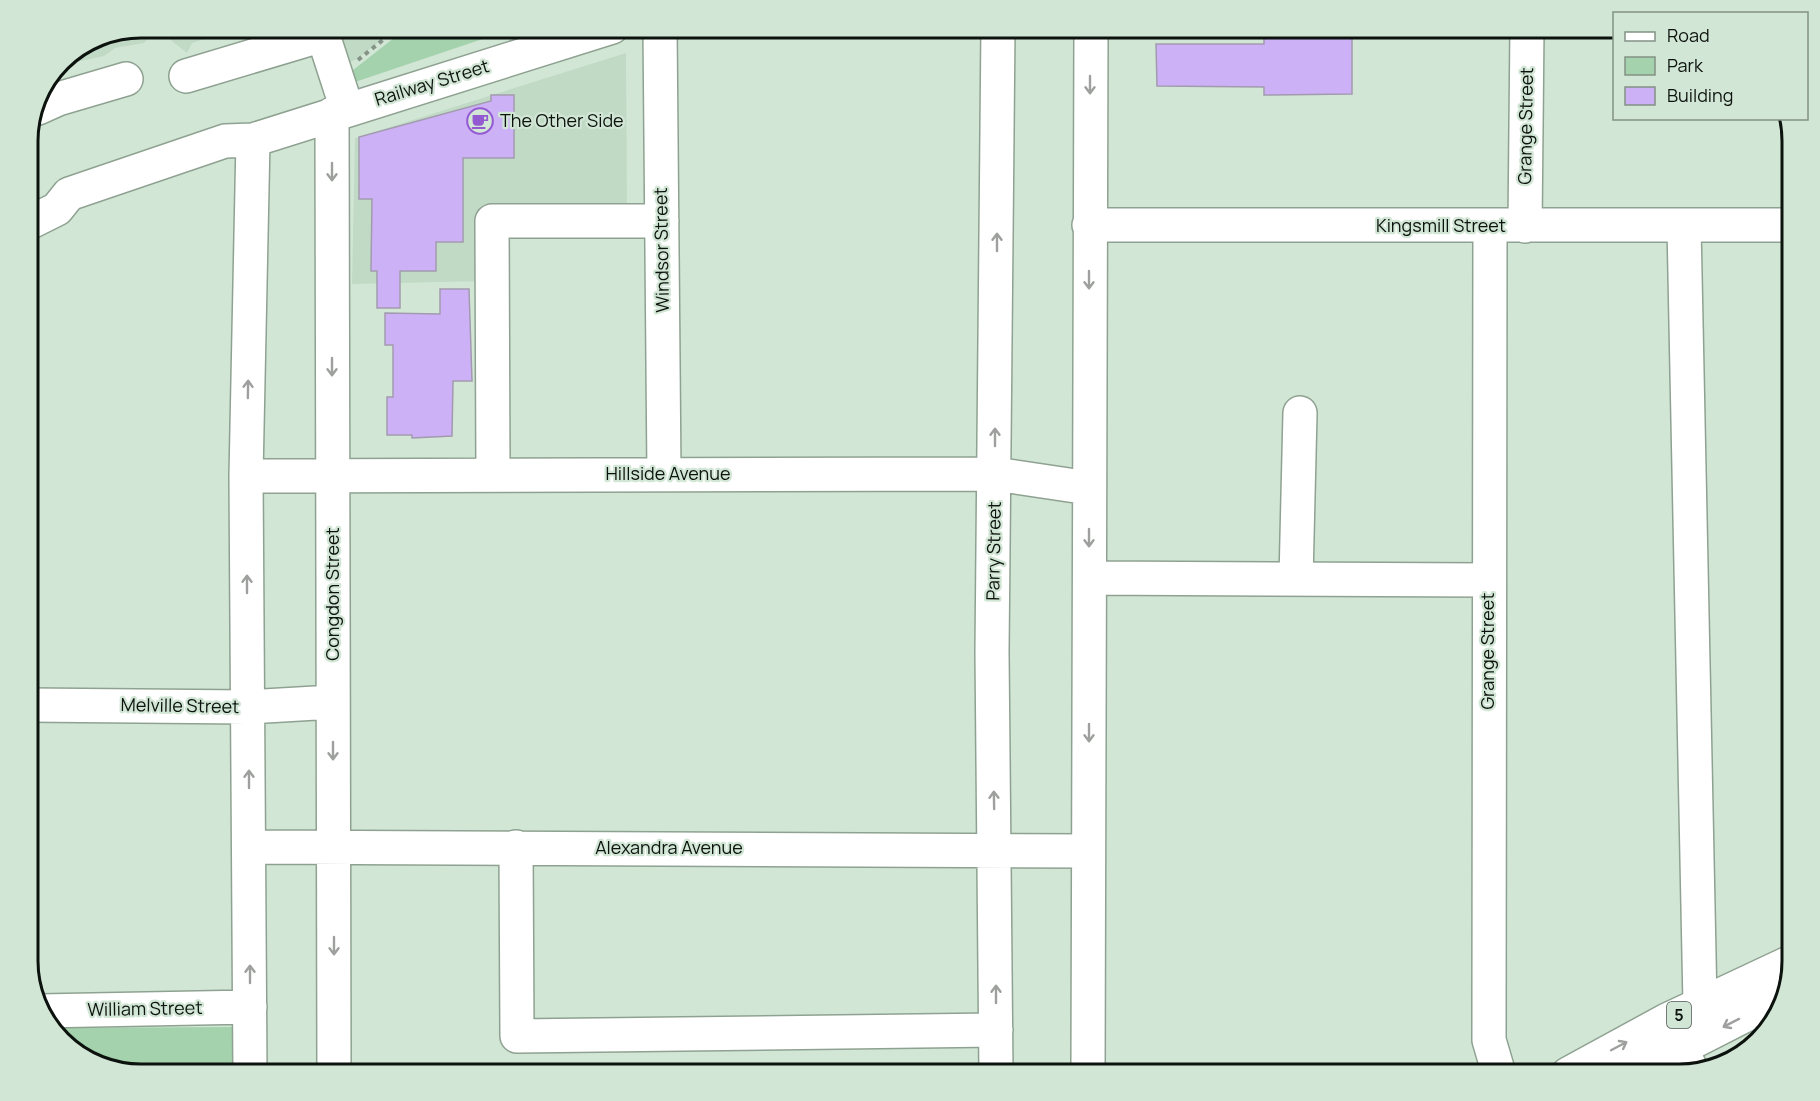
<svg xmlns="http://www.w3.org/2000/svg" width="1820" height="1101" viewBox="0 0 1820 1101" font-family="Manrope,sans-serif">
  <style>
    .built { fill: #c0dac5 }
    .green { fill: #a3d2ac }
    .building { fill: #cdb1f6; stroke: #a29aaf; stroke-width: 1.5 }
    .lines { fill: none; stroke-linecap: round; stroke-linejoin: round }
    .minor-casing { stroke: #8fa292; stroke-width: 36 }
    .highway-casing { stroke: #8fa292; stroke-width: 36 }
    .path { stroke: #859487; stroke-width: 4; stroke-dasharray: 4.5 4.5; stroke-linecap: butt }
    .minor { stroke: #fff; stroke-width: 33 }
    .highway { stroke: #fff; stroke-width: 33 }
    .oneway { stroke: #9ea09e }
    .labels { text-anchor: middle; stroke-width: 4.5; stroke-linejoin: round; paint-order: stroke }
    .shield { fill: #d2e6d5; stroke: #475249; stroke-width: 1.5 }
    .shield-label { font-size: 16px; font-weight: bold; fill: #0c120d }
    .street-label { font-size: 18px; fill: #0c120d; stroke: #d2e6d5 }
    .poi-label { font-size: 18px; fill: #0c120d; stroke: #d2e6d5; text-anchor: start }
    .rim { fill: none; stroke: #0c120d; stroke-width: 3 }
  </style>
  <rect width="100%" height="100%" fill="#d2e6d5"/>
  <!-- built -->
  <path class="built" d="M 140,27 L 243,27 L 192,43 L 187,53 L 157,29 L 144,43 L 115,48 L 104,56 L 76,62 L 55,71 L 60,60 L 97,35 Z
    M 333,27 L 398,27 L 357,59 L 344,65 Z
    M 626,53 L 627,214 L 488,214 L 486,281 L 352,284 L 355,138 Z"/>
  <!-- green -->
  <path class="green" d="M 408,27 L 518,27 L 355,82 L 348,74 Z
    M 234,1027 L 234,1074 L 140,1074 L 83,1059 L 53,1028 Z"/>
  <!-- building -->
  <path class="building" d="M 1352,36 L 1352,94 L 1264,95 L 1264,87 L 1157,86 L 1156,44 L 1264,44 L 1264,37 Z
    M 491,95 L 514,95 L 514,158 L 463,158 L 463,242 L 436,242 L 436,271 L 400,271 L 400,308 L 377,308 L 377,271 L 371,271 L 372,199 L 359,199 L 359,137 L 491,101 Z
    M 440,289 L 469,289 L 472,381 L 453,381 L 452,436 L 412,438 L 412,435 L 387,435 L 387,397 L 393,397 L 393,345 L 385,345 L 385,313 L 440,314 Z"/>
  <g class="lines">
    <!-- minor casing -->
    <g class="minor-casing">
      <path id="minor" d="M 660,27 L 664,474
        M 186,76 L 323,35 L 347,109
        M 38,108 L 58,99 L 126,79
        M 332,114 L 334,1074
        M 27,224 L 57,209 L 69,194 L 225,141 L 253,140 L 612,27
        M 1089,225 L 1793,225
        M 1490,226 L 1489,1040 L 1499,1074
        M 1525,226 L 1527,27
        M 1684,226 L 1700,1004
        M 493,474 L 492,221 L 662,221
        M 246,476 L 995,474 L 1089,488
        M 1090,578 L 1488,580
        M 1296,579 L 1300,413
        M 27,705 L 248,707 L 333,702
        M 249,847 L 1088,851
        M 516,847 L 517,1036 L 996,1030
        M 40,1011 L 250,1007
        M 1681,1049 L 1692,1071
        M 250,1074 L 246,476 L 253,140
        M 996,1074 L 992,652 L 998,27
        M 1088,1074 L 1091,27"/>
    </g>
    <!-- highway casing -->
    <g class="highway-casing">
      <path id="highway" d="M 1568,1074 L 1667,1020 L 1793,961
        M 1630,1074 L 1783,996"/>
    </g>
    <!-- path -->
    <path class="path" d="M 358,60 L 399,27"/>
    <!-- minor -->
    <use href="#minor" class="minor"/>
    <!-- highway -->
    <use href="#highway" class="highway"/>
  </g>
  <!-- one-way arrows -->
  <defs><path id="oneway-shaft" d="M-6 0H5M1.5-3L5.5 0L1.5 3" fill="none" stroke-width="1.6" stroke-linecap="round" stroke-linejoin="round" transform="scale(1.5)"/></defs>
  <g class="oneway">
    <use href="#oneway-shaft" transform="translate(1090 85) rotate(90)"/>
    <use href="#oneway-shaft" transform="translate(332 172) rotate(90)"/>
    <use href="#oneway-shaft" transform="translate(997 242) rotate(-90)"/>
    <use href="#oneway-shaft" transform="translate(1089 280) rotate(90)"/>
    <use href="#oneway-shaft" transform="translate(332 367) rotate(90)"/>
    <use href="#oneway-shaft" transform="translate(248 389) rotate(-89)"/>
    <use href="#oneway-shaft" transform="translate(995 437) rotate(-90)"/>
    <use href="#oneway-shaft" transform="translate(1089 538) rotate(90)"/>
    <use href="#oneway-shaft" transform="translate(247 584) rotate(-90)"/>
    <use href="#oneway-shaft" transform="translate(1089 733) rotate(90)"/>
    <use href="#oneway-shaft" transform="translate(333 751) rotate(90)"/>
    <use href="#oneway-shaft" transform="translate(249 779) rotate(-90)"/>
    <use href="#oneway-shaft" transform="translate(994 800) rotate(-91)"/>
    <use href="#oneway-shaft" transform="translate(334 946) rotate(90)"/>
    <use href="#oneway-shaft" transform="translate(250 974) rotate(-90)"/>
    <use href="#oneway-shaft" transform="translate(996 994) rotate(-90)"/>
    <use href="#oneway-shaft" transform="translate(1731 1023) rotate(153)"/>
    <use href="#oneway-shaft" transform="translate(1619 1046) rotate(-28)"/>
  </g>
  <!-- icons -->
  <defs>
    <g id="cafe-ring" transform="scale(1.35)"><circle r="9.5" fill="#d2e6d5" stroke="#935ad2" stroke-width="1.5"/><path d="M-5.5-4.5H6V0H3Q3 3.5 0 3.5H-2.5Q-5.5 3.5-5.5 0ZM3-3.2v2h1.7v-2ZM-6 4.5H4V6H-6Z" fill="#935ad2"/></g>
  </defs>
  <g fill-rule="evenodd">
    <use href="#cafe-ring" x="480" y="121"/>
  </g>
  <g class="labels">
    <!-- shield labels -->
    <rect class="shield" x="1667" y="1002" width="24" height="26" rx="4.5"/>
    <g class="shield-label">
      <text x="1679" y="1021">5</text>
    </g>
    <!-- street labels -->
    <g class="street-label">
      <text transform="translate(432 83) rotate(-17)" y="6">Railway Street</text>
      <text transform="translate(1526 126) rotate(-89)" y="6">Grange Street</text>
      <text x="1441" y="232">Kingsmill Street</text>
      <text transform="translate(662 250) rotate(-91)" y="6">Windsor Street</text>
      <text x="668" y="480">Hillside Avenue</text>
      <text transform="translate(994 551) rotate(-89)" y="6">Parry Street</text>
      <text transform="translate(333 594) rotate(-90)" y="6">Congdon Street</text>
      <text transform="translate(1488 651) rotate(-90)" y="6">Grange Street</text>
      <text transform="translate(180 706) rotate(1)" y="6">Melville Street</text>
      <text x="669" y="854">Alexandra Avenue</text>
      <text transform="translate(145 1009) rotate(-1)" y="6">William Street</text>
    </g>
    <!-- poi labels -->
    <g class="poi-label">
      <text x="500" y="127">The Other Side</text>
    </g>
  </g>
  <!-- crop -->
  <path d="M0 0H1820V1101H0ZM141 38H1679A103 103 0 0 1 1782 141V961A103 103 0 0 1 1679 1064H141A103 103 0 0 1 38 961V141A103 103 0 0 1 141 38Z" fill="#d2e6d5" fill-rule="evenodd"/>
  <path class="rim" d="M141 38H1679A103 103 0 0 1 1782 141V961A103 103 0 0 1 1679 1064H141A103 103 0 0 1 38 961V141A103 103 0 0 1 141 38Z"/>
  <!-- legend -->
  <rect x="1613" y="12" width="195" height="108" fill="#d2e6d5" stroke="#839185" stroke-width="1.5"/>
  <rect x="1625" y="32" width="30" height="9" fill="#ffffff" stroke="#839185" stroke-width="1.5"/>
  <text x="1667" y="42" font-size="18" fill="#0c120d">Road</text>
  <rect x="1625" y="57" width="30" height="18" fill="#a3d2ac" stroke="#839185" stroke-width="1.5"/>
  <text x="1667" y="72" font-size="18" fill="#0c120d">Park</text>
  <rect x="1625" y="87" width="30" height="18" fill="#cdb1f6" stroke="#839185" stroke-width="1.5"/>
  <text x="1667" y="102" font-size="18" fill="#0c120d">Building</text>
</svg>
